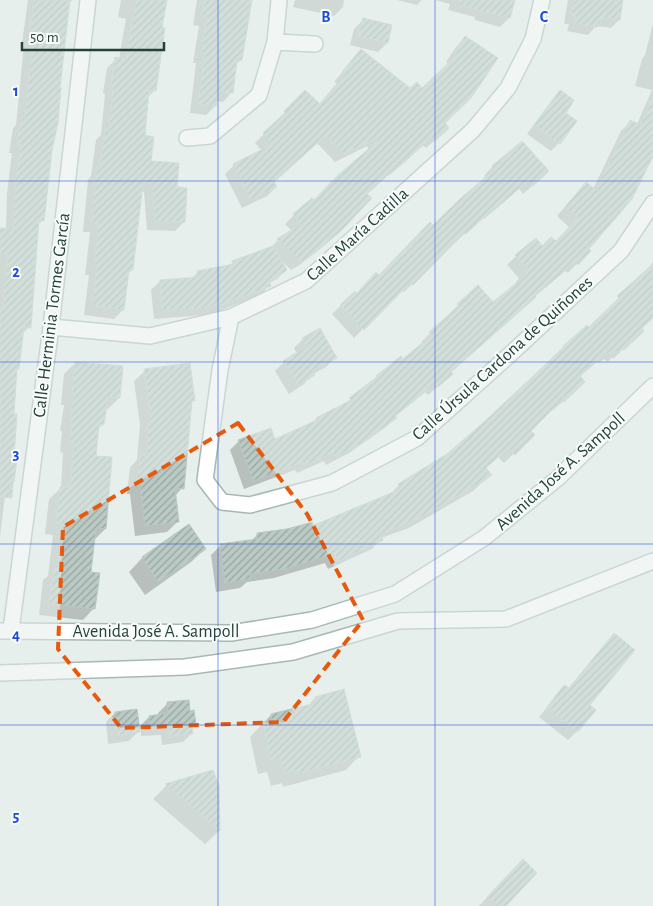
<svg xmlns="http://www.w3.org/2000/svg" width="653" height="906" viewBox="0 0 653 906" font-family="'Alegreya Sans',sans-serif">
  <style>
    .shadow { fill: #0003 }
    .building { fill: url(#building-hatch); stroke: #b8c9c2 }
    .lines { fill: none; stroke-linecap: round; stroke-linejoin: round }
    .minor-casing { stroke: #a8b8b2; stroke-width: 18 }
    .minor { stroke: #fff; stroke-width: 15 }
    .marked { fill: none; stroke: #e8590c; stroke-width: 4; stroke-dasharray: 10 6; stroke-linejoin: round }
    .grid { fill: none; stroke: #1d4ed8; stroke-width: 1; stroke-opacity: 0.55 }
    .labels { text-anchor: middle; stroke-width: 4; stroke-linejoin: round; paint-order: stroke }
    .street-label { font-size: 18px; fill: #24423a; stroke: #f7fbf9 }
    .grid-label { font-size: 16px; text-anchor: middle; font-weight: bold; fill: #1d4ed8; stroke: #f7fbf9; stroke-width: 4; stroke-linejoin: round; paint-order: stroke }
  </style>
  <defs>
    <pattern id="building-hatch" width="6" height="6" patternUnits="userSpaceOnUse" patternTransform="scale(1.25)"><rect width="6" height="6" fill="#bbcac4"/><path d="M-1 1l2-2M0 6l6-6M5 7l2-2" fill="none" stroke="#98a6a0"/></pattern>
  </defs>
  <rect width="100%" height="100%" fill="#e6efeb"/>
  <!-- shadow -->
  <path class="shadow" d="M 28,0 L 72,0 L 68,6 L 43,220 L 37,226 L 29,327 L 21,335 L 18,368 L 16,371 L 6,488 L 0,537 L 0,229 L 6,229 L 7,193 L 12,153 L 9,153 L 13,128 L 16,125 L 24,44 L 22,43 Z
    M 121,0 L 166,0 L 160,28 L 155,90 L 147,98 L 144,136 L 150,162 L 176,188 L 184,222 L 175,231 L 147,230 L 144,192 L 140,192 L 132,270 L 128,274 L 123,310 L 114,319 L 84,315 L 89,275 L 85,275 L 90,232 L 83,232 L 88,180 L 91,176 L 96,140 L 101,135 L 105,94 L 103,93 L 107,68 L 116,59 L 119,59 L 126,19 L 118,17 Z
    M 197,0 L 251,0 L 241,60 L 235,65 L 232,92 L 223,102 L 216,101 L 215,106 L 206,115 L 190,113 L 196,63 L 193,63 L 199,26 L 193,25 Z
    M 295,0 L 344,0 L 343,7 L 334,16 L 293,7 Z
    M 397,0 L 422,0 L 417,5 Z
    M 435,0 L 514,0 L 509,18 L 500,27 L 475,20 L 475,17 L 448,10 L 450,4 Z
    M 568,0 L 616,0 L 619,20 L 611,28 L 596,26 L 588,35 L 567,31 L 569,24 L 564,24 Z
    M 363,20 L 387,43 L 378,52 L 350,45 L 354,29 Z
    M 653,23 L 653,158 L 587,249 L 589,251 L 568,273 L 564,270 L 534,296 L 450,373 L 442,383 L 428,395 L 425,392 L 394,417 L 386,427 L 349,453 L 326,465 L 324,461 L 297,473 L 295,470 L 244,489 L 230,450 L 239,441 L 274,440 L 312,424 L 316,419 L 343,406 L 400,358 L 403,361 L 423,344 L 421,342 L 450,315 L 449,314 L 458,305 L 493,304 L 518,283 L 516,282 L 519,278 L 507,265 L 516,256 L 556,243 L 570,228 L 557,216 L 577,193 L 593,189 L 621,131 L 630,122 L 637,124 L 652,90 L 635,86 L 642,59 L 645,55 Z
    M 465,38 L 439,137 L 426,148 L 422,145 L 390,175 L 388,174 L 366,194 L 330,240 L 301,264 L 291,270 L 282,261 L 286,270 L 277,279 L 268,284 L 269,286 L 260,295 L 214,313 L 193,316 L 154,319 L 151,290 L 160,281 L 191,279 L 198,272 L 229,266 L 233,262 L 270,248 L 278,240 L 292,231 L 285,224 L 294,215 L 311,205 L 369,150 L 367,146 L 335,162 L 318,144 L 315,145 L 273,182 L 276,187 L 267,196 L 242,208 L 225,174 L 234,165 L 262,151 L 255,143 L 305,92 L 319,105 L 337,83 L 334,82 L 361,50 L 410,90 L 422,90 L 449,64 L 446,62 L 456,47 Z
    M 560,92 L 559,143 L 551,151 L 527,134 L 552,100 Z
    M 522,143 L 539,180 L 523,194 L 519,189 L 484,219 L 482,217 L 456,242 L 455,241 L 404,292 L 401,290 L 354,338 L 332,314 L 355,292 L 356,294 L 379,276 L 486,179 L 484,176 L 492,167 Z
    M 653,262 L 653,317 L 641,329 L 642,331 L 613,359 L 612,357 L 608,362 L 604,359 L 599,363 L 597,361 L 579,377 L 574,392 L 553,410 L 552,409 L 529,431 L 533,435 L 504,463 L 498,457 L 485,468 L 490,475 L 473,491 L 409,528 L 381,538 L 372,549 L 328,569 L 325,563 L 274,578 L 247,582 L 240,588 L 216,592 L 211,555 L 221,545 L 251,541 L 257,535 L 313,526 L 389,495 L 399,485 L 448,455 L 504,406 L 563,347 L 587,326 L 589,329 L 611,309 L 609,307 L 646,272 Z
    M 303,339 L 335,358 L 326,367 L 313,374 L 304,384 L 289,394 L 275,371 L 284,362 L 297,354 L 294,348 Z
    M 75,363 L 119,398 L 108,409 L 105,408 L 103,424 L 97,430 L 95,457 L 105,529 L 94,540 L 90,573 L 94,608 L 83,620 L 39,615 L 43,580 L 48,576 L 53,535 L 45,534 L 49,499 L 61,488 L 63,453 L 60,452 L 62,431 L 60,431 L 64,405 L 61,405 L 64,374 Z
    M 145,371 L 193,400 L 190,403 L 182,488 L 175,496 L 178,521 L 167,532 L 135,536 L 130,494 L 127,494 L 130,467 L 137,460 L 140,424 L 134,381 Z
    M 189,526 L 205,549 L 191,562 L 145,595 L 129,572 L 142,558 Z
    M 614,635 L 577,731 L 568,740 L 539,717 L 564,687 L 568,689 Z
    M 315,698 L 359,756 L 346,770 L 283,787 L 282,783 L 271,786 L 267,772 L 258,774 L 250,737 L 271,715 L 307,707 Z
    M 167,704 L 189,712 L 194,724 L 191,727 L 192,733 L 183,742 L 162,745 L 161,735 L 141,736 L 141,729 L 129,741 L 108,744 L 106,722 L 115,713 L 138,728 L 149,717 L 159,716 L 158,713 Z
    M 212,771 L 218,786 L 219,831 L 205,844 L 153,799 L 166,786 Z
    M 514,869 L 504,906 L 479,906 Z"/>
  <!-- building -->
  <path class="building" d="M 34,0 L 70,0 L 60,88 L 61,88 L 58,123 L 52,150 L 44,221 L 39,220 L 31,328 L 24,327 L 19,369 L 17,368 L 14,414 L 17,414 L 14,457 L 17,458 L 14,482 L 13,482 L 12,498 L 0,497 L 0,306 L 3,307 L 8,254 L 0,253 L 0,228 L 14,229 L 15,183 L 21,145 L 17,144 L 22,117 L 25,118 L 33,35 L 30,35 Z
    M 136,0 L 167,0 L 162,27 L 165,28 L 156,91 L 149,90 L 145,135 L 154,137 L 151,161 L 179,163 L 177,187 L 187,188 L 185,222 L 155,221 L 152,183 L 143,183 L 133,270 L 129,270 L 124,310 L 92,306 L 97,266 L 94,266 L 99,223 L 92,223 L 96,170 L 99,170 L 105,130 L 109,131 L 113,85 L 111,85 L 115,57 L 126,59 Z
    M 204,0 L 252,0 L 242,60 L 237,60 L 233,93 L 218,91 L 216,106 L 198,104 L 205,54 L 201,54 L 207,17 L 202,17 Z
    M 460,0 L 515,0 L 510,18 L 459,5 Z
    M 574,0 L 623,0 L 620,20 L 602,18 L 601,21 L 598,20 L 597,27 L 575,23 L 576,16 L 571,16 Z
    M 363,18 L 392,25 L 388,43 L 358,36 Z
    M 465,36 L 498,58 L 471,98 L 445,123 L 449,128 L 435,141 L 432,137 L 399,167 L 398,166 L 367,194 L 372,198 L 341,231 L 311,256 L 300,262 L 277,239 L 301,224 L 293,214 L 312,198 L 314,200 L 337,176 L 378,141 L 376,138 L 344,154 L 327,136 L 325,136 L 274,182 L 277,187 L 251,200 L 233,164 L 273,144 L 263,133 L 285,113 L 284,111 L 305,90 L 320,104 L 345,74 L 342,72 L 361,49 L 410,88 L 417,82 L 422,88 L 457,55 L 454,53 Z
    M 560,90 L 574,100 L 566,113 L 577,121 L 560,144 L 534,125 Z
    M 653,96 L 653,156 L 632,199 L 589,249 L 591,251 L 578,265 L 574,261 L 566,270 L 535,296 L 536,297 L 451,372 L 453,374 L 438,387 L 435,384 L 395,416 L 397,418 L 360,444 L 335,457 L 333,453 L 306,465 L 304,462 L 253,481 L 238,440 L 271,428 L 275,439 L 317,420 L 316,418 L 351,400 L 349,398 L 377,377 L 376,376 L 401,356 L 403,359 L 432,335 L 429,332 L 459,306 L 457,304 L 478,285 L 493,302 L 527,274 L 524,272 L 528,269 L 515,255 L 536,238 L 542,246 L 551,237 L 556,241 L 578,218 L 565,207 L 586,182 L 596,190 L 630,120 L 641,125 Z
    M 522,141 L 549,171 L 533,186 L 528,181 L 493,211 L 492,210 L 466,234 L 464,233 L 413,285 L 411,282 L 364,330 L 340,305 L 355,291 L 357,293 L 376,272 L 379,275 L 430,222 L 433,225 L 461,198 L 494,170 L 492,166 Z
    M 273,246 L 287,270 L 269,282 L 271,286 L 224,304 L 203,308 L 162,311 L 160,280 L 198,277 L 197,271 L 234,264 L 232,261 Z
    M 653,264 L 653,318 L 642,328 L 644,331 L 624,350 L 622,349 L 618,353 L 614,350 L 609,355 L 607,353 L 580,376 L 585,382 L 564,402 L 562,400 L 531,431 L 535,435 L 515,455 L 508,448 L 486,468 L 492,475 L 484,481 L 419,518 L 381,534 L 383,540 L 338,561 L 334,554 L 284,569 L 250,574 L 251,579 L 225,583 L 220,544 L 257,539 L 257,533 L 287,529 L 313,522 L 314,525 L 401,489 L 398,484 L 447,454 L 484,422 L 564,347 L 563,346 L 587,325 L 589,327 L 619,298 L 617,296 Z
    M 320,328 L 337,358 L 313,371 L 315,375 L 298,385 L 283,361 L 307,346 L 302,338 Z
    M 75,362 L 123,366 L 120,398 L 108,397 L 104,425 L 99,424 L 96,456 L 112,457 L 106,529 L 96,528 L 91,572 L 100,573 L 95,609 L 49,604 L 54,568 L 58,568 L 64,524 L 56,523 L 60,487 L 70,488 L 74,442 L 70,442 L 72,421 L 70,420 L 74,394 L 72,394 Z
    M 190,363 L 195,401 L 192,401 L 184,489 L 175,488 L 179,522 L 145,526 L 140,484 L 137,484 L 140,455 L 146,456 L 150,412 L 144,369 Z
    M 189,524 L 206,549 L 158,582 L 142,557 Z
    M 614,633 L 635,650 L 590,705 L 596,710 L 578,732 L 547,707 L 564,685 L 569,688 Z
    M 344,689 L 361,757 L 296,774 L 295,770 L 284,773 L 281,759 L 271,761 L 263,722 L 272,720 L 271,714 L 316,703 L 315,697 Z
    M 189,700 L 190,711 L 194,710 L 196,725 L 192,725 L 193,734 L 170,736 L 169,726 L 150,728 L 149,716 L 168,713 L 167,702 Z
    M 137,709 L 140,732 L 117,735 L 115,712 Z
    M 213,770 L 219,786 L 220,831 L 165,784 Z
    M 523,859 L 537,873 L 506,906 L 497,906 L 487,897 Z"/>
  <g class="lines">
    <!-- minor casing -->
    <g class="minor-casing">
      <path id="minor" d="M 275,42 L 315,44
        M 187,138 L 210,136 L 259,95 L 275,42 L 279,0
        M 231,317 L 220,370 L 205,480 L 222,502 L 250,505 L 332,483 L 417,438 L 517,348 L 621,251 L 653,203
        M 51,327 L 150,336 L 231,317 L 306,281 L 473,130 L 508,88 L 533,39 L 542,0
        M 11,630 L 51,327 L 88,0
        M 0,631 L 231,633 L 312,620 L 395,594 L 484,538 L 558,478 L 653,386
        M 0,673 L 185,667 L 293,652 L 398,621 L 506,619 L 653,561"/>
    </g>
    <!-- minor -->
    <use href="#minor" class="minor"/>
  </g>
  <!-- marked area -->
  <path d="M0 0H653V906H0ZM 238,423 L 307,514 L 363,620 L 283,722 L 121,728 L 58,649 L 63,527 Z" fill="#e6efeb" fill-opacity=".55" fill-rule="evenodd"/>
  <path class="marked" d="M 238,423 L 307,514 L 363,620 L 283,722 L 121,728 L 58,649 L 63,527 Z"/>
  <!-- grid -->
  <path class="grid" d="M 218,0 L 218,906M 435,0 L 435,906M 0,181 L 653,181M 0,362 L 653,362M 0,544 L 653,544M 0,725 L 653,725"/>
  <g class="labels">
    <!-- street labels -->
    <g class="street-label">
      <text transform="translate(357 234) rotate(-42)" y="6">Calle María Cadilla</text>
      <text transform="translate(51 315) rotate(-83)" y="6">Calle Herminia Tormes García</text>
      <text transform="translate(502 358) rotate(-42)" y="6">Calle Úrsula Cardona de Quiñones</text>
      <text transform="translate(560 471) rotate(-42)" y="6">Avenida José A. Sampoll</text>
      <text x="156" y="637">Avenida José A. Sampoll</text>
    </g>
  </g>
  <g class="grid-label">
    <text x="326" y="22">B</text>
    <text x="544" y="22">C</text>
    <text x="16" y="96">1</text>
    <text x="16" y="277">2</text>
    <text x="16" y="459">3</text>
    <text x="16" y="640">4</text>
    <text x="16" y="821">5</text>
  </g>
  <!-- scale -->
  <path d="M22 42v8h142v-8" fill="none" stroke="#24423a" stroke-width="2.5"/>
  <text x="30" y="42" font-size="15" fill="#24423a" stroke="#f7fbf9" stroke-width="4" paint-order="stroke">50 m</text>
</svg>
